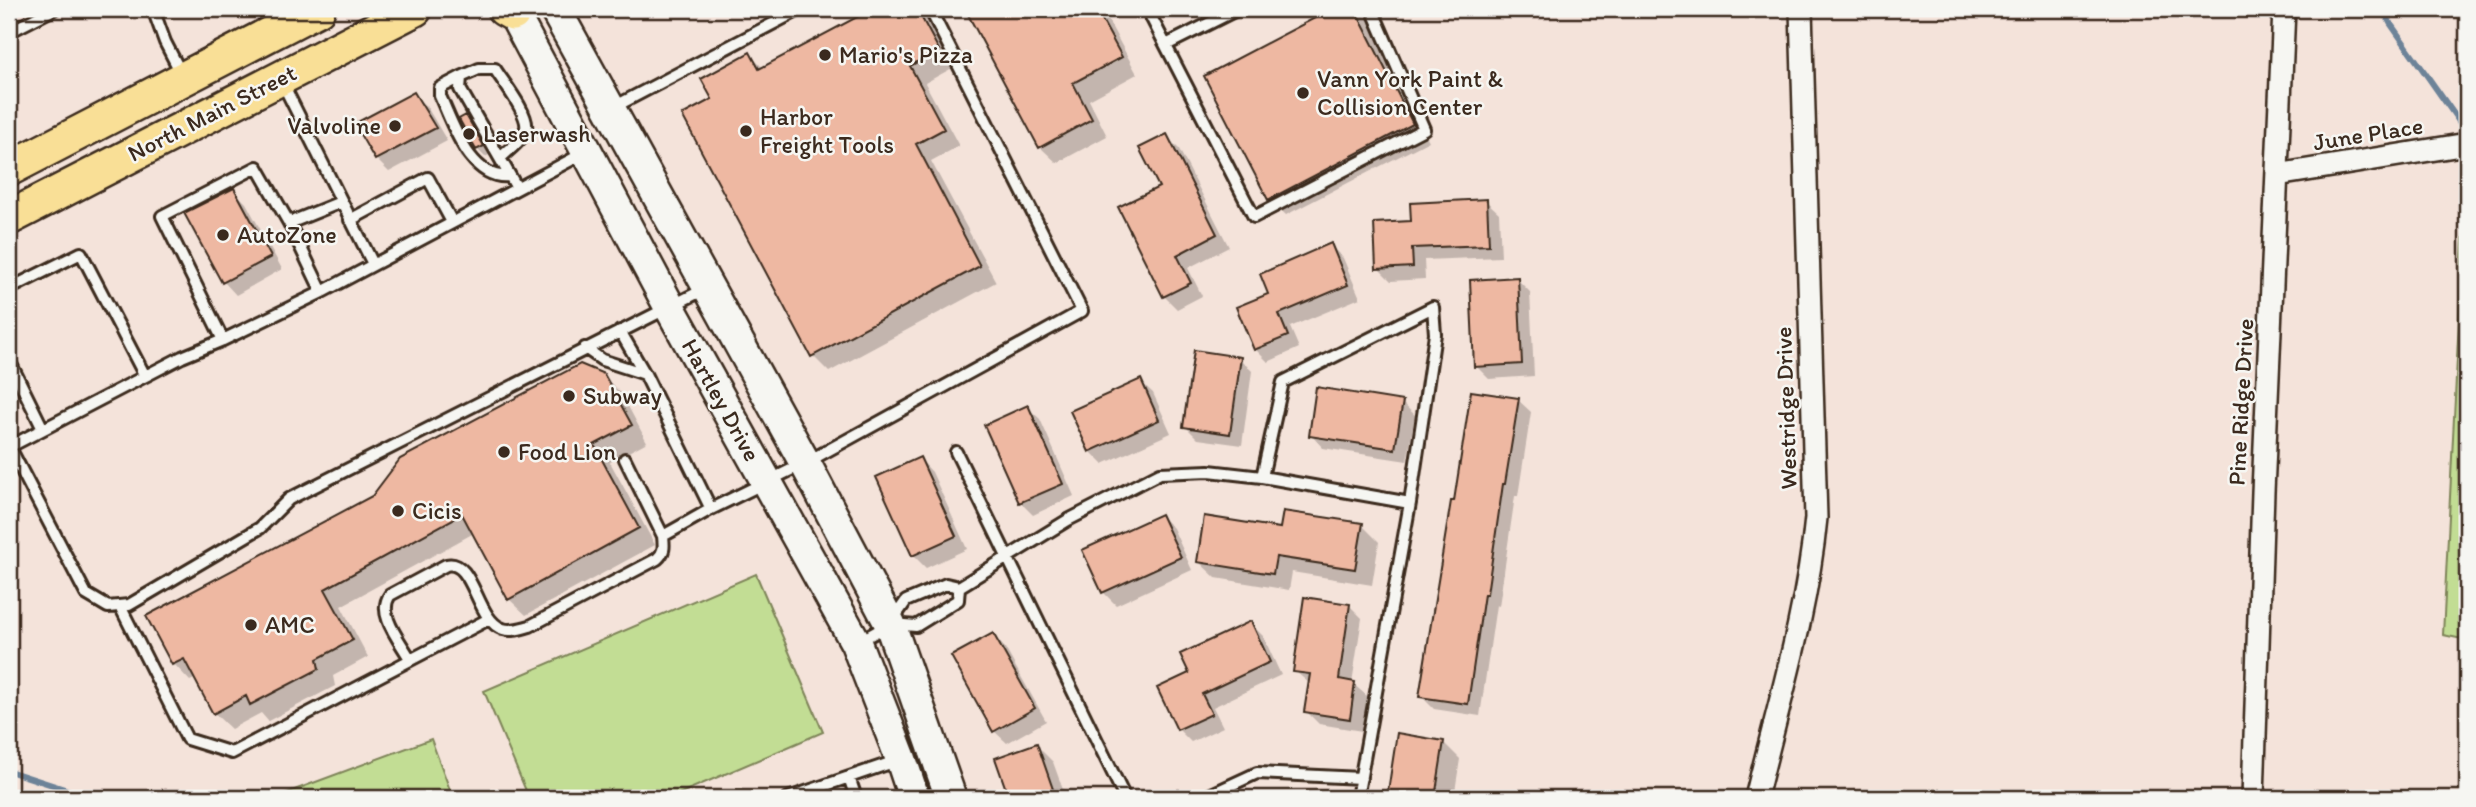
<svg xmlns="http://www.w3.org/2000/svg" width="2476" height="807" viewBox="0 0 2476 807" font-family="Itim,sans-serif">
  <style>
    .green { fill: #c2dd94; stroke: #7e8459; stroke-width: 2 }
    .shadow { fill: #0003 }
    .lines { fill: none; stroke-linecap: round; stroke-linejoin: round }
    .stream { stroke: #6d8398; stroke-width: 6 }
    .building { fill: #eeb8a2; stroke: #3b2a1e; stroke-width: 2 }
    .lane-casing { stroke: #3b2a1e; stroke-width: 16 }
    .street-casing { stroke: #3b2a1e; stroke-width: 26 }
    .secondary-casing { stroke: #3b2a1e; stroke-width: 35 }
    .primary-casing { stroke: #3b2a1e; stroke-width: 38 }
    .lane { stroke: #f6f6f2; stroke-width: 10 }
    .street { stroke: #f6f6f2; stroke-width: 21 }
    .secondary { stroke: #f6f6f2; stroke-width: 30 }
    .primary { stroke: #f9df96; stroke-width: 33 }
    .poi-dot { fill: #3b2a1e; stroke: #f6f6f2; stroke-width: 2.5 }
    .labels { text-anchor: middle; stroke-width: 5; stroke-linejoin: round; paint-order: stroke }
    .poi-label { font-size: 24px; fill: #3b2a1e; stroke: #f6f6f2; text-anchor: start }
    .street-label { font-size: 24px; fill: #3b2a1e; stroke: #f6f6f2 }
  </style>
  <rect width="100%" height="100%" fill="#f4e3da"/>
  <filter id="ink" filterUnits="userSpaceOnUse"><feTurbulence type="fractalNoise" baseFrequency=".0143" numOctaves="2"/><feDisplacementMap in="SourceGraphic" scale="14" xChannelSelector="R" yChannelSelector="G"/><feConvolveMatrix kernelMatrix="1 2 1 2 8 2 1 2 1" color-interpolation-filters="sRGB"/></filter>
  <g filter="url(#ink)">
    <!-- green -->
    <path class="green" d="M 2467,161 L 2467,640 L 2443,635 Z
      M 756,574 L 823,732 L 669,798 L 529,798 L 484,691 Z
      M 431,739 L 453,798 L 273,798 Z"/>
    <!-- shadow -->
    <path class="shadow" d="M 875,9 L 923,9 L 954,67 L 925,83 L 959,146 L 931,161 L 996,282 L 829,372 L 813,356 L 714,100 L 749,54 L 764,69 Z
      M 967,9 L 1102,9 L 1137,74 L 1089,100 L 1107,136 L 1057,163 L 1040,147 Z
      M 1336,9 L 1357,9 L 1367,18 L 1429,141 L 1286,215 L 1269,199 L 1206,77 Z
      M 414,95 L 427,107 L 447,141 L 389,172 L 376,159 Z
      M 466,117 L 474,126 L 491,154 L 485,157 L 477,149 Z
      M 450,134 L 453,137 L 468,165 L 460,157 Z
      M 1166,136 L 1179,149 L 1229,247 L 1188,268 L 1202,296 L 1177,309 L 1164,296 Z
      M 233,190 L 246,203 L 282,269 L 236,295 L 224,282 L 187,214 Z
      M 1486,201 L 1499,213 L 1501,257 L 1424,260 L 1425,279 L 1391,281 L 1378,268 L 1413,223 Z
      M 1330,245 L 1343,258 L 1360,298 L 1290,327 L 1299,348 L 1268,362 L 1255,349 L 1270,295 Z
      M 1517,279 L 1530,292 L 1534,376 L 1489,379 L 1476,366 Z
      M 1240,359 L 1252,371 L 1242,445 L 1198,439 L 1185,426 Z
      M 603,376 L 621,393 L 647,442 L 610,462 L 655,545 L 526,615 L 509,599 L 474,533 L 341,606 L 368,657 L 333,676 L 335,686 L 268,721 L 261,713 L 231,729 L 214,713 L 196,678 L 190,681 L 174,664 L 149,616 Z
      M 1140,381 L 1153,393 L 1171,433 L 1103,464 L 1090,451 Z
      M 1518,400 L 1531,412 L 1518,496 L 1515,496 L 1499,606 L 1496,605 L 1480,716 L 1434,709 L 1421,696 L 1455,503 Z
      M 1402,403 L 1415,415 L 1407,461 L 1323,448 L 1311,435 Z
      M 1027,407 L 1040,419 L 1074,496 L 1033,515 L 1020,502 Z
      M 920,459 L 932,472 L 967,549 L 926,568 L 913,555 Z
      M 1161,516 L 1173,528 L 1192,570 L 1116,605 L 1103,592 Z
      M 1362,525 L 1379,542 L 1372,585 L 1292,572 L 1289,590 L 1216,578 L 1199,562 L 1281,530 Z
      M 1349,605 L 1362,618 L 1352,683 L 1367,696 L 1362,731 L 1319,724 L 1306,711 L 1310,684 L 1295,671 Z
      M 1250,623 L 1263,636 L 1281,675 L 1213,707 L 1223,727 L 1191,742 L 1178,729 L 1160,689 L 1192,674 Z
      M 993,635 L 1005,648 L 1046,721 L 1007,743 L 994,731 Z
      M 1399,735 L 1443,742 L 1460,759 L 1454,798 L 1389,798 Z
      M 1036,745 L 1053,762 L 1066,798 L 1011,798 L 997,759 Z"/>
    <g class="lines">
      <!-- stream -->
      <path class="stream" d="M 2383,9 L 2390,23 L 2463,127
        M 9,771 L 77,793 L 81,798"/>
    </g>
    <!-- building -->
    <path class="building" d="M 872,9 L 917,9 L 939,50 L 910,66 L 944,129 L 916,144 L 980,266 L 811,357 L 682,115 L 712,99 L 701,79 L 750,52 L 759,69 Z
      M 965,9 L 1096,9 L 1122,57 L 1073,83 L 1092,119 L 1039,148 Z
      M 1332,9 L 1355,9 L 1413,124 L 1268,200 L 1204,76 Z
      M 414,92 L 436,128 L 375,160 L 354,124 Z
      M 466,115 L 484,146 L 476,150 L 459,119 Z
      M 1167,134 L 1217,234 L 1177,255 L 1191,283 L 1163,297 L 1118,207 L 1159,187 L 1139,148 Z
      M 234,188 L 271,257 L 222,283 L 184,213 Z
      M 1487,199 L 1489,245 L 1412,248 L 1413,267 L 1376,269 L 1374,223 L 1411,221 L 1410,203 Z
      M 1331,243 L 1348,285 L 1279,314 L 1288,336 L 1254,350 L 1236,307 L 1268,294 L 1260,274 Z
      M 1518,277 L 1522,364 L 1474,367 L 1470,280 Z
      M 1194,350 L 1241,357 L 1230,434 L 1183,427 Z
      M 580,364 L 604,374 L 632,425 L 594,445 L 639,528 L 508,600 L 462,514 L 325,589 L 353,640 L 317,659 L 319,669 L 250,705 L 246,696 L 213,714 L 184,659 L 172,665 L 146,616 L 372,496 L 400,459 Z
      M 1141,379 L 1159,420 L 1089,452 L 1070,411 Z
      M 1316,387 L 1403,401 L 1395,449 L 1309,436 Z
      M 1471,391 L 1519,398 L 1505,484 L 1503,484 L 1487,594 L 1484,594 L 1468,704 L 1419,697 L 1451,501 L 1454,501 Z
      M 1028,405 L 1063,484 L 1019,503 L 984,425 Z
      M 920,457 L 956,536 L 912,556 L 876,477 Z
      M 1283,511 L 1363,523 L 1355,569 L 1276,557 L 1273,574 L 1197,562 L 1204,516 L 1280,528 Z
      M 1161,514 L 1181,557 L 1102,593 L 1082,550 Z
      M 1304,597 L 1350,604 L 1339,679 L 1355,682 L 1350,719 L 1304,712 L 1310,674 L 1293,672 Z
      M 1251,621 L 1270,662 L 1202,694 L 1212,714 L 1177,730 L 1157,688 L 1189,673 L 1180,654 Z
      M 993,633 L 1035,708 L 993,732 L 951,656 Z
      M 1397,733 L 1444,741 L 1435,798 L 1387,798 Z
      M 1037,743 L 1056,798 L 1009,798 L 995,758 Z"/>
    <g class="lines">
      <!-- lane casing -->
      <g class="lane-casing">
        <path id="lane" d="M 153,9 L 165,42 L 182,75
          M 1147,9 L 1254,217 L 1424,129 L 1372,9
          M 9,32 L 54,9
          M 1166,45 L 1238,9
          M 461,77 L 440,88 L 440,96 C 453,124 470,181 510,176
          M 281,80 L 373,264
          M 612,108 L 801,9
          M 500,158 C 509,150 523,140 526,128 C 529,114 503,82 495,69 L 479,69 L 461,77 L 460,89 L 517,188
          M 350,220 L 428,178 L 452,222
          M 289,223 L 341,202
          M 9,289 L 81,253 L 145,376
          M 620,331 L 645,374 L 711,509 L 805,463 L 1082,311 L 930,9
          M 223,340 L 162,216 L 257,167 L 289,223 L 322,292
          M 585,348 L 602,360 L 645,374
          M 9,360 L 43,429
          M 9,446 L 86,594 L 108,607 L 129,605 L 260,528 L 289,499 L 707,288
          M 9,447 L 182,357 L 223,340 L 322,292 L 586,152
          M 956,452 L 1125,798
          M 625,459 L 663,536 L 711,509
          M 120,606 L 187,739 L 232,753 L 489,619
          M 892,624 L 916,626 L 958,600 L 959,587
          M 858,642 L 890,624 L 906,601 L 946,584 L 959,587 L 1068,520 L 1160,473 L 1209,471 L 1262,477 L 1410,503 L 1435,334 L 1433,307 L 1283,382 L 1262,477
          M 410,659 C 401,642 376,614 390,595 L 446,565 C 474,558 476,621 503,629 C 512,632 522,628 530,626 L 657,559 C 665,552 664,546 663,536
          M 849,777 L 856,798
          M 788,798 L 899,760
          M 1203,798 L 1257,773 L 1361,778
          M 1357,798 L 1410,503"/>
      </g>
      <!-- street casing -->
      <g class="street-casing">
        <path id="street" d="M 2277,175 L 2467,144
          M 1756,798 C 1778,706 1807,613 1816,518 L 1801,9
          M 2253,798 L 2263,492 L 2284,9"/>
      </g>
      <!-- secondary casing -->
      <g class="secondary-casing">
        <path id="secondary" d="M 511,9 L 669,306 L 856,643 L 901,759 L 914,798
          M 555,9 L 805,463 L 890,624 L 951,798"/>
      </g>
      <!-- primary casing -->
      <g class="primary-casing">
        <path id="primary" d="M 504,9 L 513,14
          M 9,169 L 318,9
          M 9,218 L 415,9"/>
      </g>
      <!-- lane -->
      <use href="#lane" class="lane"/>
      <!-- street -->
      <use href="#street" class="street"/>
      <!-- secondary -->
      <use href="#secondary" class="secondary"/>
      <!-- primary -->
      <use href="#primary" class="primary"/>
    </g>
  </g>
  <!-- markers -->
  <g class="poi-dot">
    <circle cx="825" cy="55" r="7"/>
    <circle cx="1303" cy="93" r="7"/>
    <circle cx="395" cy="126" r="7"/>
    <circle cx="746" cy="131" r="7"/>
    <circle cx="469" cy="134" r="7"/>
    <circle cx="223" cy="235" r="7"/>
    <circle cx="569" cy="396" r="7"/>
    <circle cx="504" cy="452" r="7"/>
    <circle cx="398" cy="511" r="7"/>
    <circle cx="251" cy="625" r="7"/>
  </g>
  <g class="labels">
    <!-- poi labels -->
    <g class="poi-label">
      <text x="839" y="63">Mario's Pizza</text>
      <text x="1317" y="87">Vann York Paint &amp;<tspan x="1317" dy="28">Collision Center</tspan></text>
      <text x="760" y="125">Harbor<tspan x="760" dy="28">Freight Tools</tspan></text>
      <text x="381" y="134" text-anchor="end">Valvoline</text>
      <text x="483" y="142">Laserwash</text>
      <text x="237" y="243">AutoZone</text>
      <text x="583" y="404">Subway</text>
      <text x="518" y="460">Food Lion</text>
      <text x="412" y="519">Cicis</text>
      <text x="265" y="633">AMC</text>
    </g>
    <!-- street labels -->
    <g class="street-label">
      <text transform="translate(212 113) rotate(-27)" y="8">North Main Street</text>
      <text transform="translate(2368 134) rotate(-9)" y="8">June Place</text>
      <text transform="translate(721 400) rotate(61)" y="8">Hartley Drive</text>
      <text transform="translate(2241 402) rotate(-87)" y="8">Pine Ridge Drive</text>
      <text transform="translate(1786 408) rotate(-92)" y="8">Westridge Drive</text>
    </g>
  </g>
  <!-- margin -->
  <rect width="2476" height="807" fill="none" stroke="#f6f6f2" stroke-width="35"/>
  <rect x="18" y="18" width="2441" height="772" fill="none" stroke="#3b2a1e" stroke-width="2.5" filter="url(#ink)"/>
</svg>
